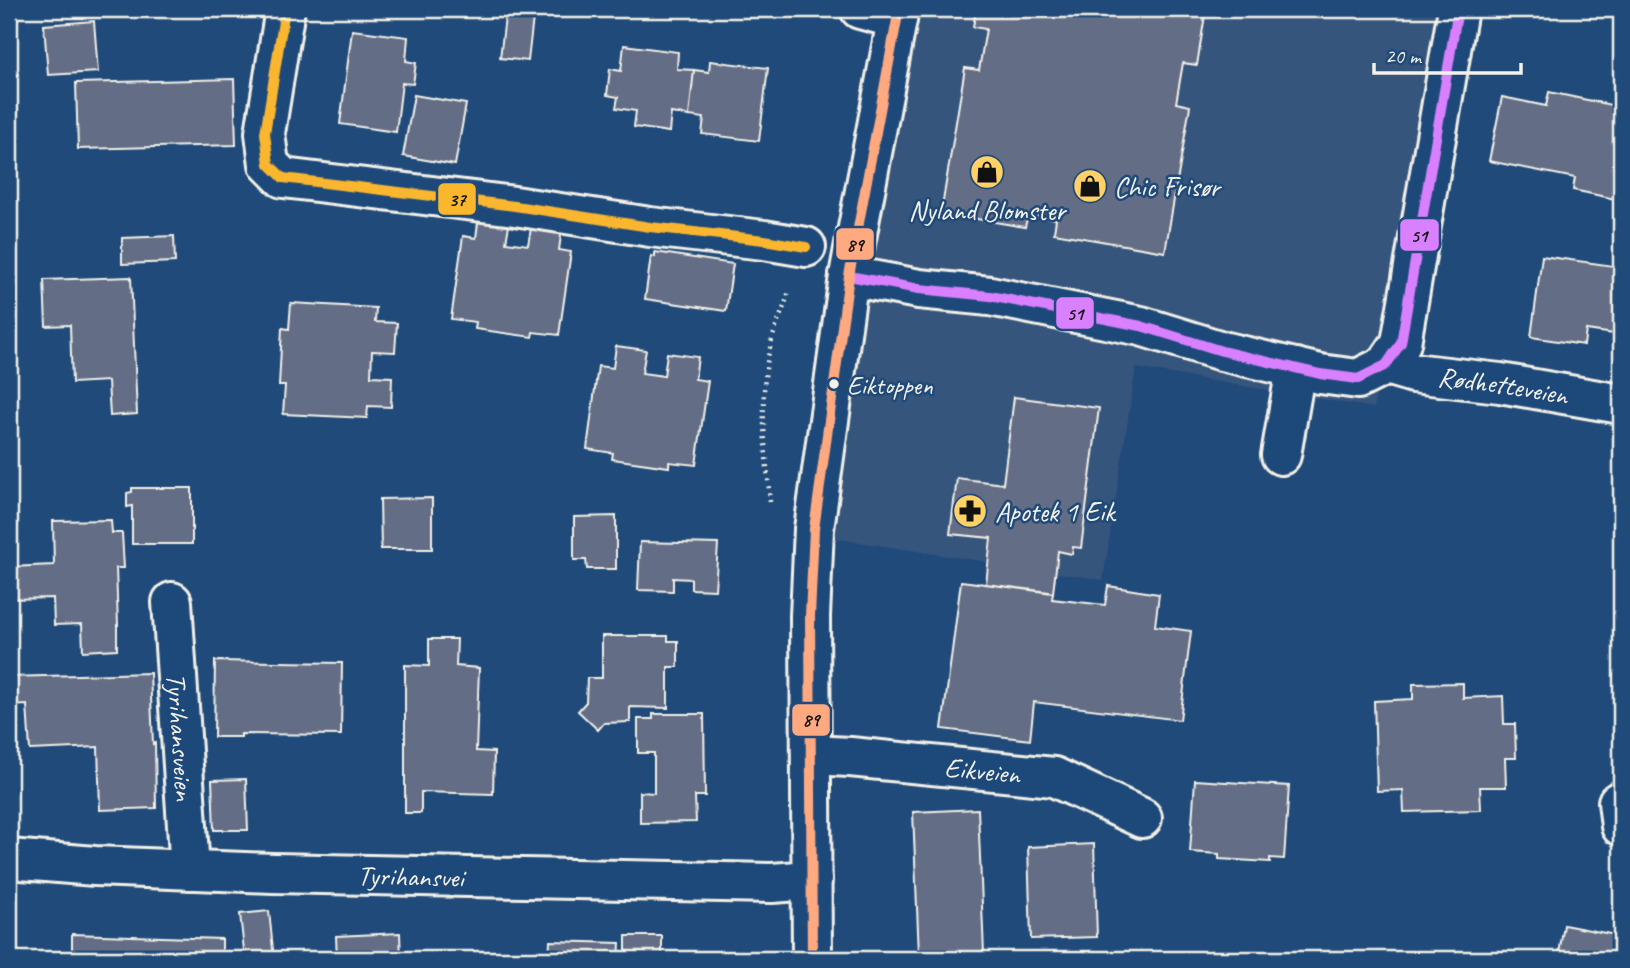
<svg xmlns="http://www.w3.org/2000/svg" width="1630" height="968" viewBox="0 0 1630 968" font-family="Caveat,sans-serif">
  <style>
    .built { fill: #34547d }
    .building { fill: #646d85; stroke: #f4f1e8; stroke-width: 2 }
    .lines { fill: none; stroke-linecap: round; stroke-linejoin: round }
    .minor-casing { stroke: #f4f1e8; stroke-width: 44 }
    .major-casing { stroke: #f4f1e8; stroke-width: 44 }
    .path { stroke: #f4f1e8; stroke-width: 4.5; stroke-dasharray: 2 5; stroke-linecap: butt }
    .minor { stroke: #1f4a7a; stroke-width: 38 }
    .major { stroke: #1f4a7a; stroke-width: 38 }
    .bus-1-casing { stroke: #1f4a7a; stroke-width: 16 }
    .bus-2-casing { stroke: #1f4a7a; stroke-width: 16 }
    .bus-3-casing { stroke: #1f4a7a; stroke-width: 16 }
    .bus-1 { stroke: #fab62d; stroke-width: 10 }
    .bus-2 { stroke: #d880ff; stroke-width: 10 }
    .bus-3 { stroke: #ffa980; stroke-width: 10 }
    .bus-dot { fill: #f4f1e8; stroke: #1f4a7a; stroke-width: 2.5 }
    .labels { text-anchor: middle; stroke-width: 5; stroke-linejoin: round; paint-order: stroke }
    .bus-label { font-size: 26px; fill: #f4f1e8; stroke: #1f4a7a; text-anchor: start }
    .poi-label { font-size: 28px; fill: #f4f1e8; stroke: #1f4a7a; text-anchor: start }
    .street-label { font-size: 28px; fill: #f4f1e8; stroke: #1f4a7a }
    .line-badge { stroke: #1f4a7a; stroke-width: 2.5 }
    .pale-badge-label { font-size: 19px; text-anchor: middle; font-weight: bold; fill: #111 }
  </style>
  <rect width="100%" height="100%" fill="#1f4a7a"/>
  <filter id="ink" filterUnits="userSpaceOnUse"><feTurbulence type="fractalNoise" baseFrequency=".0143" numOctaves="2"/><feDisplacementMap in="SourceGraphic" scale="14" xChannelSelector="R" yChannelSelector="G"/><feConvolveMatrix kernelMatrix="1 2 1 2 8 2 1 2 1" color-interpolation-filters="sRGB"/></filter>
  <g filter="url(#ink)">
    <!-- built -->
    <path class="built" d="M 915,9 L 1440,9 L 1374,408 L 1136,368 L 1103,580 L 832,538 L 863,292 Z"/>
    <!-- building -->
    <path class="building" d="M 506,9 L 534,9 L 528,61 L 500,58 Z
      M 976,9 L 1206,9 L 1197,65 L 1183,63 L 1176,103 L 1190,106 L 1165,252 L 1054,233 L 1056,219 L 1028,214 L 1025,227 L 941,213 L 965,68 L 979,70 L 986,29 L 973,27 Z
      M 94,21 L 98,72 L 48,75 L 44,25 Z
      M 352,30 L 408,37 L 406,61 L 416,63 L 413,84 L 402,83 L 396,132 L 340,124 Z
      M 624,45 L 678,52 L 677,69 L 694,70 L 689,116 L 671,113 L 669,132 L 634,127 L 636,111 L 616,108 L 618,97 L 607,95 L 610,69 L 621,71 Z
      M 710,61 L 768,68 L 759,141 L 702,134 L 704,118 L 689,116 L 694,70 L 709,72 Z
      M 234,79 L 236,145 L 78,149 L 76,83 Z
      M 1549,92 L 1621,107 L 1621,192 L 1620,200 L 1573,190 L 1575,178 L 1489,161 L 1502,97 L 1546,106 Z
      M 414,95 L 466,104 L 455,165 L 403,156 Z
      M 479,215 L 510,220 L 506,242 L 528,245 L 532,223 L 562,228 L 559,250 L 571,252 L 559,335 L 533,332 L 532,337 L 475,329 L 476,322 L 451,319 L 463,236 L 476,238 Z
      M 174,236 L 175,262 L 122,264 L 122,238 Z
      M 655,252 L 733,264 L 726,311 L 645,299 L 651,256 L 655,257 Z
      M 1542,256 L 1621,267 L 1621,335 L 1586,330 L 1584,345 L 1531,337 Z
      M 131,277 L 137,414 L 110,416 L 108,381 L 72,383 L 70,325 L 46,326 L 44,280 Z
      M 291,303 L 376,308 L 375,322 L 397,323 L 395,352 L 372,351 L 371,376 L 392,377 L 391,407 L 368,406 L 367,418 L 283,414 L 285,386 L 279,386 L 282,328 L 289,329 Z
      M 616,346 L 646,350 L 642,373 L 664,376 L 667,353 L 698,357 L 695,379 L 708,381 L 696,465 L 669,462 L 669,467 L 612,459 L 613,453 L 587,449 L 598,366 L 613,368 Z
      M 1014,397 L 1099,408 L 1081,548 L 1073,547 L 1072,554 L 1058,551 L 1053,593 L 986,584 L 991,538 L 950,534 L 957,478 L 1003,484 Z
      M 132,488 L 192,488 L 192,544 L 132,544 L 132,506 L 127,507 L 127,493 L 132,492 Z
      M 432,498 L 432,549 L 381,549 L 380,499 Z
      M 616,516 L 616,569 L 587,569 L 586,560 L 574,560 L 574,517 Z
      M 111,520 L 112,533 L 122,533 L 124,568 L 116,568 L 118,625 L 117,625 L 117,649 L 83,651 L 82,624 L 54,625 L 53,598 L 9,599 L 9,567 L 54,565 L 53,521 Z
      M 640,542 L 718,544 L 715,590 L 691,589 L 691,579 L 673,578 L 673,591 L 638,590 Z
      M 961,581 L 1049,592 L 1053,593 L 1052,599 L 1105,605 L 1108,586 L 1159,594 L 1155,626 L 1191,631 L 1180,720 L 1034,702 L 1030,740 L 942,729 Z
      M 602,636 L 668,636 L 668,641 L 678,641 L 678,667 L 668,667 L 668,708 L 630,707 L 630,722 L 604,723 L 598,730 L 578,711 L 586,702 L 587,678 L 602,678 Z
      M 429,639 L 457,639 L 456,666 L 479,668 L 476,751 L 494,752 L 493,794 L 421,792 L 421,813 L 405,813 L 405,665 L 429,666 Z
      M 215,661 L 342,663 L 341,735 L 241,734 L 241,737 L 214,737 Z
      M 150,673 L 153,744 L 155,743 L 156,808 L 100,810 L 98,747 L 30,750 L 27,705 L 9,706 L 9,677 Z
      M 1463,683 L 1463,698 L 1503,696 L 1504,724 L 1515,724 L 1516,758 L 1505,758 L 1506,787 L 1480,787 L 1481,810 L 1404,812 L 1403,790 L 1377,791 L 1374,701 L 1413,699 L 1413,684 Z
      M 653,714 L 704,714 L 705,796 L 695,796 L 696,822 L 640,823 L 640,792 L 654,793 L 654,753 L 638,753 L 638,719 L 653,719 Z
      M 246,779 L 248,830 L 214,830 L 212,780 Z
      M 1195,780 L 1289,786 L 1284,859 L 1270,858 L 1270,862 L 1219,859 L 1219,854 L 1190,852 Z
      M 978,809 L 984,953 L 919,955 L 913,812 Z
      M 1094,844 L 1097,937 L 1031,939 L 1028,847 Z
      M 269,911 L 274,959 L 245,959 L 240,914 Z
      M 1564,925 L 1621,936 L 1620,959 L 1558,959 Z
      M 400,933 L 401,959 L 337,959 L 336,936 Z
      M 72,934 L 222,939 L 222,959 L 72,959 Z
      M 626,936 L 662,936 L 662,959 L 626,959 Z
      M 550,941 L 620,943 L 619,959 L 525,959 L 525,956 L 549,957 Z"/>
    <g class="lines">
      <!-- minor casing -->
      <g class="minor-casing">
        <g id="minor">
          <path d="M 285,9 L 265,133 L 269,164 L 283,178 L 515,206 L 650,227 L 764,240 L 806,247"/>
          <path d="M 860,9 L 897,19"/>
          <path d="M 849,276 L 919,289 L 990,296 L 1141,326 L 1222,351 L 1320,374 L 1358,379 L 1386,365 L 1401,343 L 1458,9"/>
          <path id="s1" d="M 1386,365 L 1413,373 L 1500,383 L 1621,404"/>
          <path d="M 1281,455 L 1296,368"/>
          <path id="s2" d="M 172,602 L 190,870"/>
          <path id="s3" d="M 811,755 L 850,757 L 1054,777 L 1142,818"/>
          <path d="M 1618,802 L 1621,826"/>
          <path id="s4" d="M 9,859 L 95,866 L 273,873 L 772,883 L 812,880"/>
        </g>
      </g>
      <!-- major casing -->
      <g class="major-casing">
        <path id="major" d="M 812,959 L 810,616 L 814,529 L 849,276 L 899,9"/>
      </g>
      <!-- path -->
      <path class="path" d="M 770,502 C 766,452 758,396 770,348 C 774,328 784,310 789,291"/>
      <!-- minor -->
      <use href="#minor" class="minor"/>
      <!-- major -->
      <use href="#major" class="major"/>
      <!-- bus-1 casing -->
      <g class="bus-1-casing">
        <path id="bus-1" d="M 285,9 L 265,133 L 269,164 L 283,178 L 515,206 L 650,227 L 764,240 L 806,247"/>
      </g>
      <!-- bus-2 casing -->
      <g class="bus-2-casing">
        <path id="bus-2" d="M 849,276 L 919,289 L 990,296 L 1141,326 L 1222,351 L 1320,374 L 1358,379 L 1386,365 L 1401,343 L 1458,9"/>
      </g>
      <!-- bus-3 casing -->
      <g class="bus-3-casing">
        <path id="bus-3" d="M 812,959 L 810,616 L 814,529 L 849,276 L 899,9"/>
      </g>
      <!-- bus-1 -->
      <use href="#bus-1" class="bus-1"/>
      <!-- bus-2 -->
      <use href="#bus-2" class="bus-2"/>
      <!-- bus-3 -->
      <use href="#bus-3" class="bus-3"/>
    </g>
  </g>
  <!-- icons -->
  <defs>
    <g id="shop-disc" transform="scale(1.75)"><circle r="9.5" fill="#ffd166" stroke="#1f4a7a"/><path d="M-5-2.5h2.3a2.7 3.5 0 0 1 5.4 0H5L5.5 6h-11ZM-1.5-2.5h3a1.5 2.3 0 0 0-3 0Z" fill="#111"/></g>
    <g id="pharmacy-disc" transform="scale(1.75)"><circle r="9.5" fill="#ffd166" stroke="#1f4a7a"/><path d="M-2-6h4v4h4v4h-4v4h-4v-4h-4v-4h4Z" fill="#111"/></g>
  </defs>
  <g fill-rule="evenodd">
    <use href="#shop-disc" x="987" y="172"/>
    <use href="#shop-disc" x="1090" y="186"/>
    <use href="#pharmacy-disc" x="970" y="511"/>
  </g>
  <!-- markers -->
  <circle class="bus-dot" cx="834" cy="384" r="6"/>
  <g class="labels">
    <!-- bus labels -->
    <g class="bus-label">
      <text x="847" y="394">Eiktoppen</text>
    </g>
    <!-- poi labels -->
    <g class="poi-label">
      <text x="1114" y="196">Chic Frisør</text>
      <text x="987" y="220" text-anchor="middle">Nyland Blomster</text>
      <text x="995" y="521">Apotek 1 Eik</text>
    </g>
    <!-- street labels -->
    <g class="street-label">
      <text dy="10" stroke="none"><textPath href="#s1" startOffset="119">Rødhetteveien</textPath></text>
      <text dy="10" stroke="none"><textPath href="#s2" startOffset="135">Tyrihansveien</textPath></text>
      <text dy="10" stroke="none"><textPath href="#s3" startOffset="172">Eikveien</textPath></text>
      <text dy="10" stroke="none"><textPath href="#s4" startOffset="402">Tyrihansvei</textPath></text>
    </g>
  </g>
  <g class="line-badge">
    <rect x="437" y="182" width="40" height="34" rx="7" fill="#fab62d"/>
    <rect x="1399" y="218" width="41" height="34" rx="7" fill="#d880ff"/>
    <rect x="835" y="227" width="40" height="34" rx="7" fill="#ffa980"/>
    <rect x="1055" y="296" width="40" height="34" rx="7" fill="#d880ff"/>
    <rect x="791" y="703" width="40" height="34" rx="7" fill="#ffa980"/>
  </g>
  <g class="pale-badge-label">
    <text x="457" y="206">37</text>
    <text x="1419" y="242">51</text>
    <text x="855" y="251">89</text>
    <text x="1075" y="320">51</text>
    <text x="811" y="726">89</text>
  </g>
  <!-- margin -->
  <rect width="1630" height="968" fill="none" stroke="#1f4a7a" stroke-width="35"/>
  <rect x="18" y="18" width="1595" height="933" fill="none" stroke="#f4f1e8" stroke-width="2.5" filter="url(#ink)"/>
  <!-- scale -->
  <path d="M1374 63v10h147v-10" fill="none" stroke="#f4f1e8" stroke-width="3.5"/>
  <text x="1385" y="63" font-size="21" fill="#f4f1e8" stroke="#1f4a7a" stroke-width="5" paint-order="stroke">20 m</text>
</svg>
